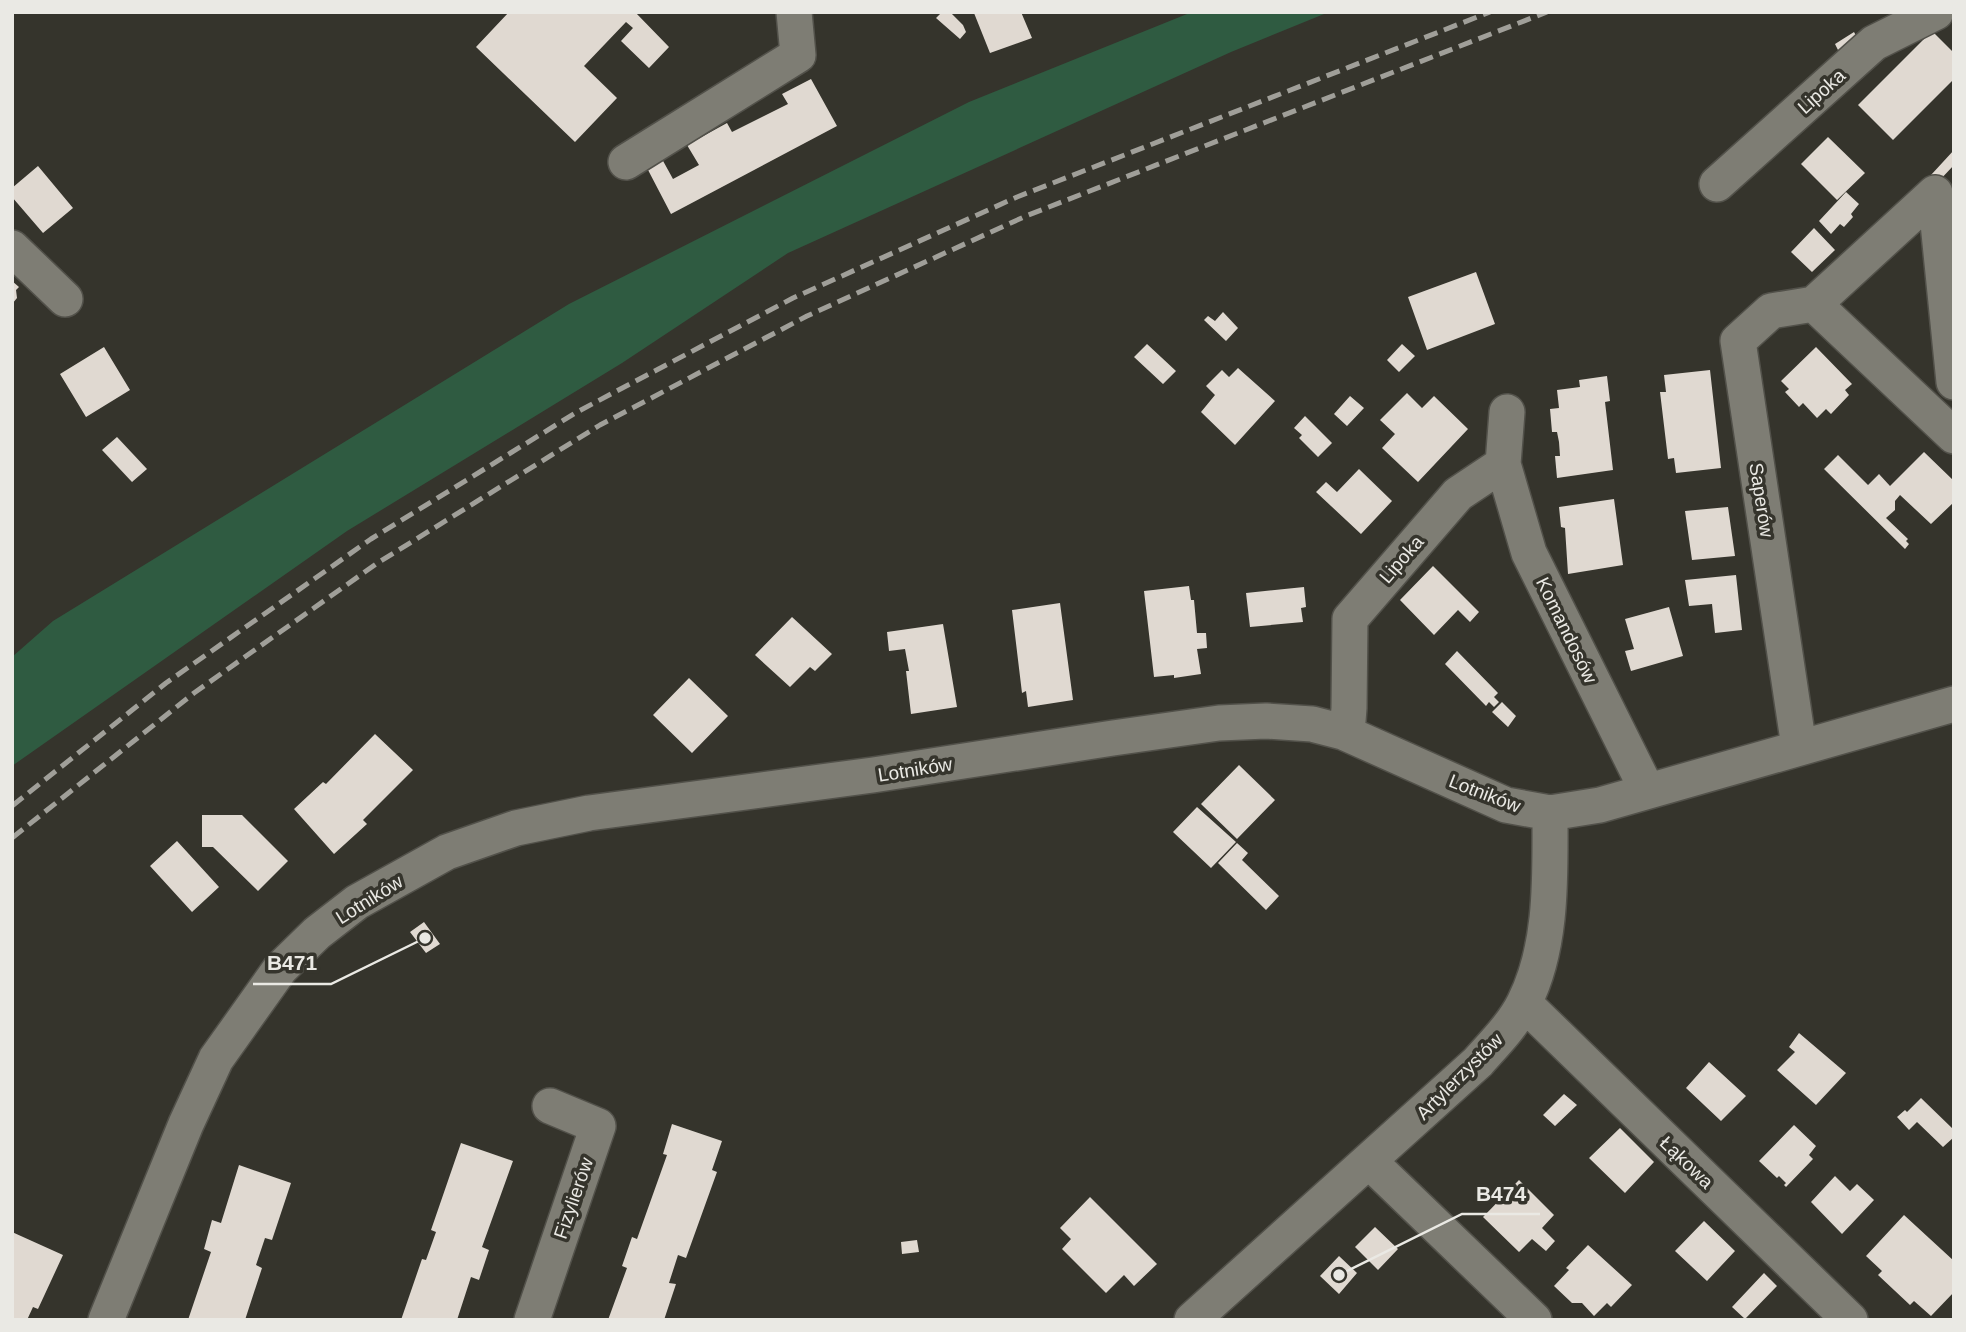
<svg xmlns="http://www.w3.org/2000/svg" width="1966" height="1332" viewBox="0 0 1966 1332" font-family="Helvetica,sans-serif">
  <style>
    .green { fill: #2f5b41 }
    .building { fill: #e0d9d1 }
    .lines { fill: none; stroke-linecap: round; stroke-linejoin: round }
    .minor-casing { stroke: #52514a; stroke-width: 38 }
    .minor { stroke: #7e7d74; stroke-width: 35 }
    .rail { stroke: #a09f99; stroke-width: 5; stroke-dasharray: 14 7; stroke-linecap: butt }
    .labels { text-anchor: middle; stroke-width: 7; stroke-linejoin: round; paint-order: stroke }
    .street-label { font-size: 19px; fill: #eae9e4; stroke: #35342c }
    .leader { fill: none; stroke: #eae9e4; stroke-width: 2.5 }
    .callout-dot { fill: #eae9e4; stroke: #35342c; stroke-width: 2.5 }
    .callout-label { font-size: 21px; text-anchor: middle; font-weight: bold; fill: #eae9e4; stroke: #35342c; stroke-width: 7; stroke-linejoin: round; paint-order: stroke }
  </style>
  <rect width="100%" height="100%" fill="#35342c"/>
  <!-- green -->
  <path class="green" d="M 1192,12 L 1329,12 L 1231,52 L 788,253 L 622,363 L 347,531 L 12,766 L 12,657 L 53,621 L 569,304 L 969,102 Z"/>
  <!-- building -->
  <path class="building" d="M 509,12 L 635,12 L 669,47 L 649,68 L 621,41 L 633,28 L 626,22 L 584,66 L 617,98 L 575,142 L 476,47 Z
    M 942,12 L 950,12 L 963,25 L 966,32 L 960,39 L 936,18 Z
    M 977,12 L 1021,12 L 1032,38 L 990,53 L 974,13 Z
    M 1932,31 L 1954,53 L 1954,79 L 1893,140 L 1858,105 Z
    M 1854,32 L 1860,43 L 1840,54 L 1835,44 Z
    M 811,79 L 837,126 L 671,214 L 647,168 L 662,159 L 673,179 L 699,165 L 687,145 L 727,123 L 732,132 L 788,104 L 782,94 Z
    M 1828,137 L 1865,173 L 1837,200 L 1801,164 Z
    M 1954,150 L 1954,165 L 1938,182 L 1931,175 Z
    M 38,166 L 73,208 L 43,233 L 12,197 L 12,188 Z
    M 1846,192 L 1859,204 L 1851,214 L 1853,217 L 1844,227 L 1840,224 L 1831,234 L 1819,221 Z
    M 1814,228 L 1835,250 L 1812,272 L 1791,252 Z
    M 1476,272 L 1495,324 L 1427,350 L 1408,297 Z
    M 12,281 L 19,287 L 16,290 L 17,298 L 12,304 Z
    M 1223,312 L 1238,328 L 1226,341 L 1204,320 L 1208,316 L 1215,321 Z
    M 1147,344 L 1176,371 L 1163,384 L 1134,357 Z
    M 1402,344 L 1415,356 L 1399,372 L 1387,360 Z
    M 104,347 L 130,390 L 86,417 L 60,374 Z
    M 1816,347 L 1852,384 L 1845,390 L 1849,395 L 1831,414 L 1826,409 L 1817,418 L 1803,403 L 1799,407 L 1785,392 L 1789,389 L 1781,381 Z
    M 1238,368 L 1275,401 L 1235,445 L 1201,412 L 1215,395 L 1206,386 L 1222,370 L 1229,377 Z
    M 1710,370 L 1721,468 L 1676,473 L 1674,458 L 1668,459 L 1660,392 L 1666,392 L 1664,375 Z
    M 1607,376 L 1610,401 L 1605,402 L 1613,470 L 1557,478 L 1555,456 L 1560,456 L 1559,442 L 1557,432 L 1552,432 L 1550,409 L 1559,408 L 1557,390 L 1580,387 L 1579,380 Z
    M 1407,393 L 1422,408 L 1434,396 L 1468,429 L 1418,482 L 1382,448 L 1395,434 L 1380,420 Z
    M 1350,396 L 1364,408 L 1347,426 L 1334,414 Z
    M 1305,416 L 1332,443 L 1318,457 L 1299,438 L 1302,435 L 1294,428 Z
    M 117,437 L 147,469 L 132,482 L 102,450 Z
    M 1924,452 L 1954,481 L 1954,502 L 1931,524 L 1900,495 L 1895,501 L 1895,510 L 1886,518 L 1908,539 L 1906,541 L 1909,544 L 1905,549 L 1824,469 L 1838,455 L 1868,485 L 1879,474 L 1890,486 Z
    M 1359,469 L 1392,501 L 1361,534 L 1316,492 L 1326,482 L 1337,492 Z
    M 1614,499 L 1623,565 L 1568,574 L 1565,528 L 1561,527 L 1559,507 Z
    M 1728,507 L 1735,556 L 1692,560 L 1685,511 Z
    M 1433,566 L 1479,612 L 1470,622 L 1458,610 L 1434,635 L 1400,600 Z
    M 1736,575 L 1742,630 L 1715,633 L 1712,604 L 1689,606 L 1685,580 Z
    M 1189,586 L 1191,600 L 1194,600 L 1197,633 L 1206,633 L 1207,648 L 1197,649 L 1201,674 L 1174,678 L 1174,675 L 1154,677 L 1144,591 Z
    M 1304,587 L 1306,607 L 1301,608 L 1303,622 L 1250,627 L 1246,593 Z
    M 1060,603 L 1073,700 L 1028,707 L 1026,691 L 1022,693 L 1012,610 Z
    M 1669,607 L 1683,656 L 1631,671 L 1625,651 L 1634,649 L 1625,619 Z
    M 792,617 L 832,654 L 815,671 L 810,667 L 790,687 L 755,655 Z
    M 943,624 L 957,707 L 911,714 L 906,671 L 909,671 L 905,649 L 889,651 L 887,632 Z
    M 1457,651 L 1498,693 L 1494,697 L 1499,702 L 1494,707 L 1489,702 L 1486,706 L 1445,664 Z
    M 689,678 L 728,716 L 692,753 L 653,715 Z
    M 1502,702 L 1516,716 L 1508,727 L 1492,712 Z
    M 375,734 L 413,770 L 363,820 L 367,824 L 334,854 L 294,809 L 323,782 L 326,784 Z
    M 1239,765 L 1275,800 L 1237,839 L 1201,804 Z
    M 1197,807 L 1236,842 L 1211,868 L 1173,832 Z
    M 202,815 L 242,815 L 288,861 L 258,891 L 213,847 L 202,847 Z
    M 177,841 L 219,887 L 192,912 L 150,866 Z
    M 1237,843 L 1248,853 L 1242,860 L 1279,896 L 1266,910 L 1218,863 Z
    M 424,922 L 440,944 L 426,953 L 410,932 Z
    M 1799,1033 L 1846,1073 L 1816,1105 L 1777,1070 L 1795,1052 L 1789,1047 Z
    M 1709,1062 L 1746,1096 L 1721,1121 L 1686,1088 Z
    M 1564,1094 L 1577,1105 L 1555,1126 L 1543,1115 Z
    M 1921,1098 L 1954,1130 L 1954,1137 L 1943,1147 L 1917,1122 L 1909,1130 L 1897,1117 L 1905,1110 L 1907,1112 Z
    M 672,1124 L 722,1141 L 712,1170 L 717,1172 L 686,1258 L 678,1255 L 669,1283 L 676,1284 L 664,1320 L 608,1320 L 627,1268 L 622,1266 L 632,1237 L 637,1239 L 667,1155 L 663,1154 Z
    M 1794,1125 L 1816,1146 L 1809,1155 L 1813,1159 L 1786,1187 L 1784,1185 L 1786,1183 L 1779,1176 L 1777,1178 L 1759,1161 Z
    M 1620,1128 L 1654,1162 L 1625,1193 L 1589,1158 Z
    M 461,1143 L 513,1161 L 482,1247 L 489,1250 L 479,1280 L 471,1277 L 457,1320 L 401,1320 L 422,1259 L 426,1260 L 436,1232 L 431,1230 Z
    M 239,1165 L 291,1183 L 272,1240 L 265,1238 L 256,1265 L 262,1268 L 245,1320 L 188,1320 L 211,1252 L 204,1249 L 212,1220 L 221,1223 Z
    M 1835,1176 L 1850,1191 L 1857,1184 L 1874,1200 L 1842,1234 L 1811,1202 Z
    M 1519,1180 L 1554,1215 L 1542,1228 L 1555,1241 L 1546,1251 L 1532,1239 L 1519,1252 L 1483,1217 Z
    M 1090,1197 L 1157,1264 L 1134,1286 L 1124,1275 L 1106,1293 L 1062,1249 L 1071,1239 L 1060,1228 Z
    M 1904,1215 L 1954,1261 L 1954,1292 L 1931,1316 L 1914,1301 L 1910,1305 L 1878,1275 L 1882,1271 L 1866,1256 Z
    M 1704,1221 L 1735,1251 L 1707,1281 L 1675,1251 Z
    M 1375,1227 L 1398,1249 L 1378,1270 L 1355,1247 Z
    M 12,1232 L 63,1255 L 38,1309 L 33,1307 L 27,1320 L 12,1320 Z
    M 917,1240 L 919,1252 L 902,1254 L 901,1242 Z
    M 1588,1245 L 1632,1285 L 1611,1307 L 1607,1303 L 1594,1316 L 1582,1303 L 1572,1303 L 1554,1286 L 1569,1270 L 1566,1268 Z
    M 1339,1256 L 1357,1273 L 1339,1294 L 1320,1276 Z
    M 1764,1273 L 1777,1286 L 1745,1319 L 1732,1307 Z"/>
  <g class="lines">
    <!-- minor casing -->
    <g class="minor-casing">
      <path id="minor" d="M 626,162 L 798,55 L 794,12
        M 1717,184 L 1874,43 L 1936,12
        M 12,248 L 65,299
        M 1814,304 L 1954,436
        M 1507,412 L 1503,464 L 1529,553 L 1647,790
        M 1343,732 L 1348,721 L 1349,708 L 1350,619 L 1458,494 L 1503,464
        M 1799,747 L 1738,341 L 1771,311 L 1814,304 L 1935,193 L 1954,382
        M 1524,1003 L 1850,1320
        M 1370,1162 L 1534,1320
        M 106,1320 L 186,1124 L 216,1059 L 280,969 L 317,933 L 357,902 L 447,852 L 516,828 L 589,813 L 873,775 L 1113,738 L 1219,723 L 1266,721 L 1312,724 L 1343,732 L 1506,805 L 1550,813 L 1600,805 L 1954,704
        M 532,1320 L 598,1126 L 550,1106
        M 1192,1320 L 1478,1062 C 1494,1044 1513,1025 1524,1003 C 1553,946 1550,875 1550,813"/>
    </g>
    <!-- minor -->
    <use href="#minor" class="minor"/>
    <!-- rail -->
    <path class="rail" d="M 12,806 L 166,683 L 371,539 L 577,412 L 793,298 L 1017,197 L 1490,12
      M 12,838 L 194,693 L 376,564 L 600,425 L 807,316 L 1026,216 L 1547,12"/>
  </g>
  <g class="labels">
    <!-- street labels -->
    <g class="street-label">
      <text transform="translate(1821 91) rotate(-42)" y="7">Lipoka</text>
      <text transform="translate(1762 500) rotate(81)" y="7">Saperów</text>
      <text transform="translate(1401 559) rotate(-49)" y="7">Lipoka</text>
      <text transform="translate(1567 630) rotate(64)" y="7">Komandosów</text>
      <text transform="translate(915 769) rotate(-9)" y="7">Lotników</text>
      <text transform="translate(1485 793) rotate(21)" y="7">Lotników</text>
      <text transform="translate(369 899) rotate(-32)" y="7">Lotników</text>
      <text transform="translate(1459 1076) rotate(-45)" y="7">Artylerzystów</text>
      <text transform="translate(1687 1162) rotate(44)" y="7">Łąkowa</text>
      <text transform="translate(573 1198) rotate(-71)" y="7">Fizylierów</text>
    </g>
  </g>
  <!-- callouts -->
  <path class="leader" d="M425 938L331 984H253M1339 1275L1462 1214H1540"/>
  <g class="callout-dot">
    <circle cx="425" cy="938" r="7"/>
    <circle cx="1339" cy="1275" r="7"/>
  </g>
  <g class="callout-label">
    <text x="292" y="970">B471</text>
    <text x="1501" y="1201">B474</text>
  </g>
  <!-- border -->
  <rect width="1966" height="1332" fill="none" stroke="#eae9e4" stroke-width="28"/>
</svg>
